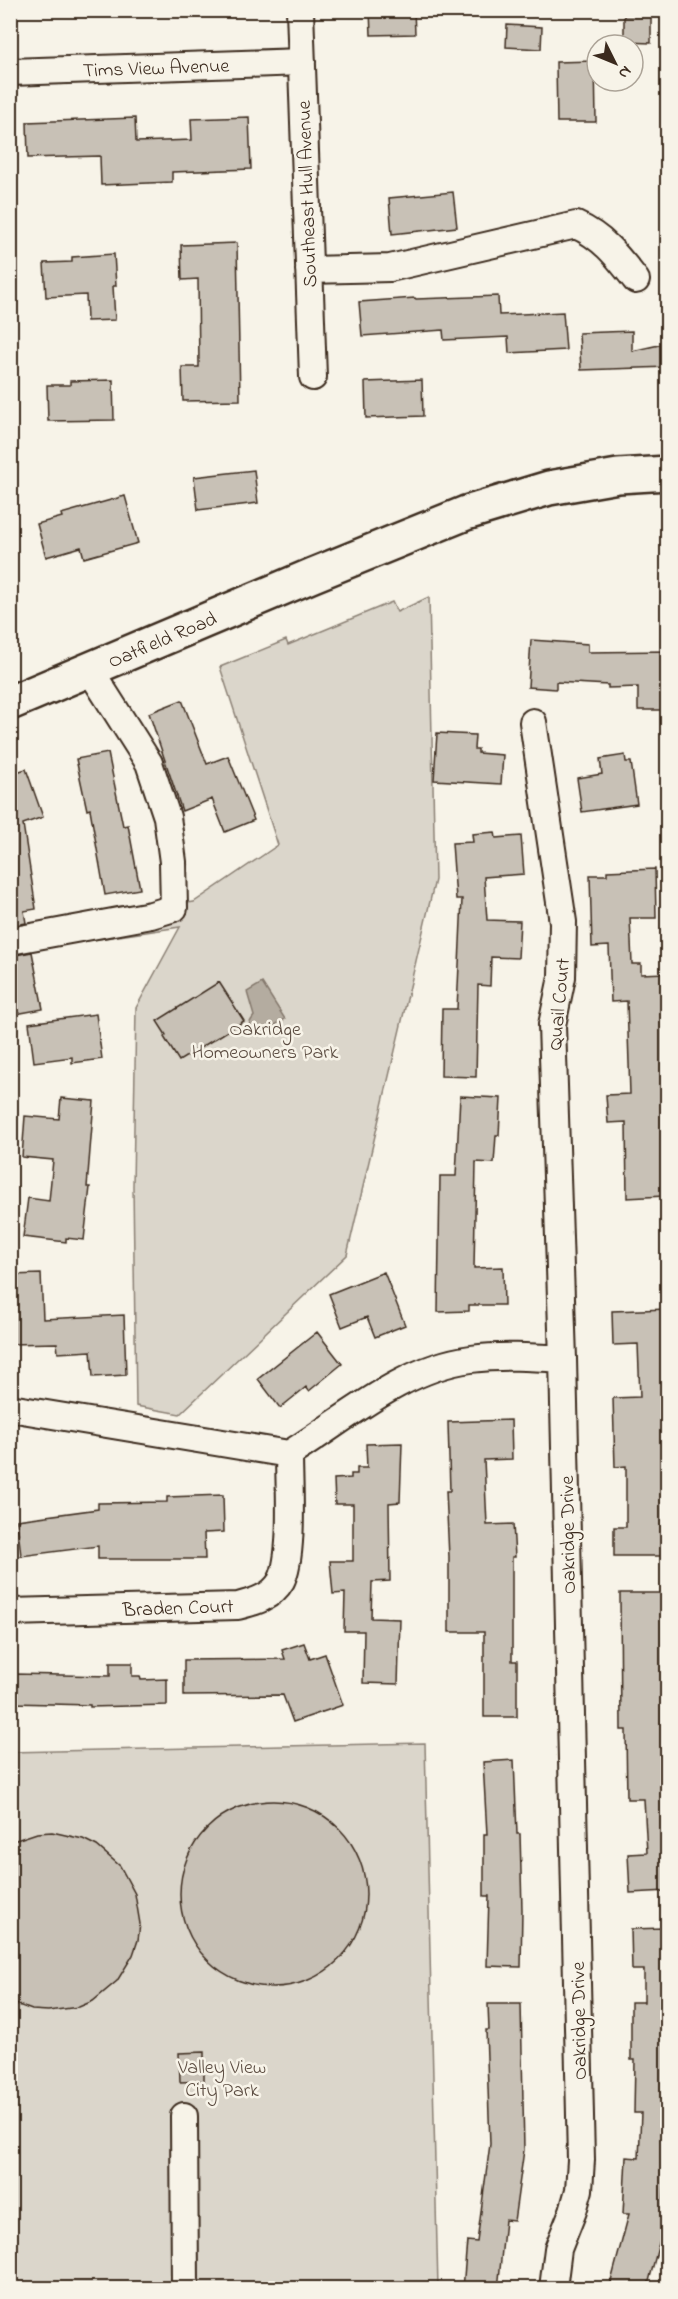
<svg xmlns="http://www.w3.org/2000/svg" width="678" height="2299" viewBox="0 0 678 2299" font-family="'Indie Flower',sans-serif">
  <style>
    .green { fill: #dbd6cb; stroke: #8b8074; stroke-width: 1.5 }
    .water { fill: #b4aca0; stroke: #84786c; stroke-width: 1.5 }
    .building { fill: #c8c1b6; stroke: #3b2a1e; stroke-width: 1.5 }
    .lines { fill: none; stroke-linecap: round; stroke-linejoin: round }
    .minor-casing { stroke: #3b2a1e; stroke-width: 30 }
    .major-casing { stroke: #3b2a1e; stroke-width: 38 }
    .minor { stroke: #f7f3e8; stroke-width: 26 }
    .major { stroke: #f7f3e8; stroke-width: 33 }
    .labels { text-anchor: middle; stroke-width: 5; stroke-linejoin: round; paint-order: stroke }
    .street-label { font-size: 20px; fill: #3b2a1e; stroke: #f7f3e8 }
    .park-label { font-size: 20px; fill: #5b4c41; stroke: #f7f3e8 }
  </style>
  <rect width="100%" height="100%" fill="#f7f3e8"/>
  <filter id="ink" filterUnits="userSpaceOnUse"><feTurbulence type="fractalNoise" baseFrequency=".0167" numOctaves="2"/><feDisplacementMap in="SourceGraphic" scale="12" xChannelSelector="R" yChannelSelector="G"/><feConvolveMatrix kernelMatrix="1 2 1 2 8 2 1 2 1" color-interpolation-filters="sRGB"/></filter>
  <g filter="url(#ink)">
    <!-- green -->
    <path class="green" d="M 429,597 L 435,880 L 347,1255 L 180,1414 L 136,1406 L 133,1186 L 136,1008 L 180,927 L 11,952 L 11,929 L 194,902 L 278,845 L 220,667 L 286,640 L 288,645 L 392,602 L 397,612 Z
      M 425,1743 L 438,2288 L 11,2288 L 10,1752 Z"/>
    <!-- water -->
    <path class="water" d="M 262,983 L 285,1019 L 257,1036 C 244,1033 248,1024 254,1016 L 247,992 Z"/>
    <!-- building -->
    <path class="building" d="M 370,10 L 414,10 L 415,34 L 371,35 Z
      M 624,15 L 651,15 L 651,43 L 624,42 Z
      M 507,25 L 542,27 L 541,49 L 506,47 Z
      M 595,61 L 596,122 L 557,122 L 556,62 Z
      M 249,117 L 251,169 L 172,172 L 172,182 L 101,185 L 100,156 L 28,158 L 27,122 L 135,118 L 136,142 L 192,140 L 191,119 Z
      M 453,192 L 457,227 L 392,234 L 389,198 Z
      M 237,243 L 240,400 L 183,401 L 182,367 L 199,367 L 198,279 L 182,280 L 181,245 Z
      M 114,254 L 116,286 L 113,286 L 115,320 L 87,321 L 86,295 L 46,297 L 44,263 L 72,262 L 72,257 Z
      M 498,296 L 499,315 L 563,312 L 566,350 L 509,353 L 508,337 L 444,340 L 443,330 L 362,336 L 359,302 L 415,298 L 416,299 Z
      M 632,331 L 632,351 L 668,343 L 668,367 L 581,370 L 579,333 Z
      M 113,380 L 114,420 L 48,421 L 47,385 L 70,385 L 70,381 Z
      M 422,380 L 423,416 L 366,418 L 365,382 Z
      M 254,470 L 258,503 L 198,510 L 194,477 Z
      M 125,496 L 138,543 L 84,558 L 81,547 L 46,557 L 37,524 L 62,517 L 61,514 Z
      M 531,640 L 588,644 L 588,652 L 668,651 L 668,710 L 638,710 L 638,687 L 608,688 L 608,685 L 556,682 L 556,689 L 528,687 Z
      M 182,700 L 207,764 L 228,756 L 254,820 L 225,832 L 212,799 L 182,811 L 149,713 Z
      M 437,733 L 475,735 L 474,749 L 478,749 L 478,753 L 503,755 L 501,784 L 434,780 Z
      M 108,753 L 123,826 L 128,825 L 140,889 L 105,895 L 90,809 L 87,810 L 76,759 Z
      M 625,755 L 626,762 L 631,762 L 637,804 L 582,812 L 577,778 L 602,774 L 600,759 Z
      M 26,769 L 43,817 L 23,824 L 36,909 L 24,911 L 26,923 L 10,926 L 10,774 Z
      M 495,832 L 496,838 L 521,836 L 524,874 L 484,877 L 487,920 L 520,921 L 518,958 L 491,957 L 490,986 L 478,985 L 476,1077 L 441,1076 L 442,1009 L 457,1009 L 462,899 L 456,899 L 452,843 L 473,842 L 472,834 Z
      M 655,869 L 656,918 L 630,918 L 632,964 L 641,964 L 641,974 L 666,973 L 668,1120 L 663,1120 L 664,1196 L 627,1198 L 626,1122 L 608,1123 L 606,1095 L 630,1094 L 627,1001 L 611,1002 L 609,946 L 592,947 L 590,875 L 607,875 L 607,871 Z
      M 32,952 L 43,1009 L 10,1015 L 10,956 Z
      M 219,982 L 244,1021 L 179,1061 L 164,1037 L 166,1035 L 157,1021 Z
      M 96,1014 L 102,1059 L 72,1063 L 72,1057 L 34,1062 L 29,1023 Z
      M 460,1096 L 501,1098 L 499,1135 L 496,1135 L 494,1163 L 476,1162 L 474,1268 L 503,1267 L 504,1305 L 469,1305 L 469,1311 L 438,1312 L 440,1176 L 456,1176 Z
      M 61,1098 L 94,1101 L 87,1187 L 90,1187 L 84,1240 L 66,1238 L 66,1242 L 23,1237 L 28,1198 L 49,1201 L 53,1160 L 22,1157 L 25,1116 L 59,1119 Z
      M 384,1272 L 405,1325 L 375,1337 L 367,1317 L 342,1327 L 329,1294 Z
      M 41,1274 L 43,1319 L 124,1315 L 126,1375 L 93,1377 L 91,1351 L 58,1353 L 57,1343 L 10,1344 L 10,1275 Z
      M 668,1309 L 668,1556 L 614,1556 L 614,1527 L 626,1527 L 626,1466 L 615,1467 L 613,1398 L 640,1397 L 638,1344 L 613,1345 L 612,1311 Z
      M 317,1332 L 342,1364 L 309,1391 L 306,1387 L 280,1408 L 258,1379 Z
      M 511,1420 L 512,1459 L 484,1460 L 487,1525 L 513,1524 L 515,1557 L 512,1557 L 512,1661 L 517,1661 L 517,1717 L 484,1717 L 484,1632 L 449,1632 L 449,1557 L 446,1491 L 450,1491 L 448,1422 Z
      M 402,1443 L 400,1502 L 389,1503 L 390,1581 L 372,1582 L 371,1618 L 400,1619 L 398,1684 L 363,1683 L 364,1631 L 344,1631 L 345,1593 L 333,1594 L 330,1561 L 353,1561 L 353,1504 L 335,1504 L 334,1479 L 351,1478 L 351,1474 L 357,1474 L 357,1468 L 367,1468 L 366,1444 Z
      M 223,1495 L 224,1532 L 204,1533 L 205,1559 L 98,1559 L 98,1546 L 21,1556 L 17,1520 L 98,1509 L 98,1503 L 167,1502 L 167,1497 Z
      M 620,1593 L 668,1593 L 668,1644 L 664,1644 L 662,1730 L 664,1817 L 668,1817 L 668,1891 L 630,1893 L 628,1854 L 647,1853 L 644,1799 L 627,1799 L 626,1730 L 621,1730 Z
      M 304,1643 L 310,1659 L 325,1654 L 343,1705 L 293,1722 L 283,1695 L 184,1696 L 184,1660 L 285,1659 L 282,1650 Z
      M 110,1663 L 132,1663 L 132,1676 L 140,1676 L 141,1680 L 167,1679 L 167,1705 L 90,1707 L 90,1705 L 13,1703 L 14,1674 L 110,1676 Z
      M 514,1760 L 517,1834 L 520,1834 L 522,1910 L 521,1967 L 487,1966 L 489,1896 L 484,1896 L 484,1834 L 487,1834 L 483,1762 Z
      M180 1894a93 93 0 1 1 186 0a93 93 0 1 1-186 0Z
      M 52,1832 L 83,1839 L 97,1846 L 120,1866 L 135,1894 L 140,1924 L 138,1940 L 133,1955 L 117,1981 L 93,2001 L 79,2007 L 48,2011 L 32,2010 L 10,2002 L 10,1842 L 37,1833 Z
      M 664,1928 L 664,1940 L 668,1940 L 668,2131 L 662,2232 L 647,2289 L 609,2289 L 629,2214 L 623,2214 L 626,2157 L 639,2158 L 641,2113 L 634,2113 L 635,2060 L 631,2060 L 631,2002 L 644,2002 L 644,1970 L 632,1970 L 631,1929 Z
      M 488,2004 L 521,2004 L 524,2150 L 514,2221 L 505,2220 L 498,2289 L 463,2289 L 467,2241 L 477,2242 L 490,2144 L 486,2030 L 489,2030 Z
      M 204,2052 L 204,2081 L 180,2082 L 179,2053 Z"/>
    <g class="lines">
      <!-- minor casing -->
      <g class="minor-casing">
        <path id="minor" d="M 300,10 L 313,377
          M 10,72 L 302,62
          M 309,270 L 390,268 L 576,225 C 603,237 618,257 636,280
          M 533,722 L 563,922 L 562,977 L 552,1025 L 563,1359 L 581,2160 L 579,2190 L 573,2211 L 558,2249 L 553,2288
          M 10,941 L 151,915 L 174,908 L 173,862 L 167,817 L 149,763 L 90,670
          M 10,1408 L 289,1454 C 346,1419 402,1368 471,1359 C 502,1355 532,1357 563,1359
          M 10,1612 L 238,1606 C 254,1602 272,1597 281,1581 C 294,1556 289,1485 289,1454
          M 184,2116 L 185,2288"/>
      </g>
      <!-- major casing -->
      <g class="major-casing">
        <path id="major" d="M 10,703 L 313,575 L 466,513 L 549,488 L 618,476 L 668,473"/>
      </g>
      <!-- minor -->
      <use href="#minor" class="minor"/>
      <!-- major -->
      <use href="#major" class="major"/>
    </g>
  </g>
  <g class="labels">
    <!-- street labels -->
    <g class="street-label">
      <text transform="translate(156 67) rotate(-2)" y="7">Tims View Avenue</text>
      <text transform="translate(306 194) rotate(-92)" y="7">Southeast Hull Avenue</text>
      <text transform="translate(162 639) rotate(-23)" y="7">Oatfield Road</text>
      <text transform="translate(558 1004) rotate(-85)" y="7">Quail Court</text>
      <text transform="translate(567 1535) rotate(-91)" y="7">Oakridge Drive</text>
      <text transform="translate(178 1607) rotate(-2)" y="7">Braden Court</text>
      <text transform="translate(578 2021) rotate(-91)" y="7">Oakridge Drive</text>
    </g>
    <!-- park labels -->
    <g class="park-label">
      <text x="265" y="1035">Oakridge<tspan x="265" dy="23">Homeowners Park</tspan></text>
      <text x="222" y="2073">Valley View<tspan x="222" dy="23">City Park</tspan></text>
    </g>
  </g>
  <!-- margin -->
  <rect width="678" height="2299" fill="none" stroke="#f7f3e8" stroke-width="36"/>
  <rect x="18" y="18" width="642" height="2263" fill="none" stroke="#3b2a1e" stroke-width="2" filter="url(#ink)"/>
  <!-- north arrow -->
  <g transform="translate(615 63) rotate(133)"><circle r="28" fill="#f7f3e8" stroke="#aca397" stroke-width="1.5"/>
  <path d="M0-4.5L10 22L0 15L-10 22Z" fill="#3b2a1e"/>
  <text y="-9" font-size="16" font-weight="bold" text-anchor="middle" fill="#3b2a1e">N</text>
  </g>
</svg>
